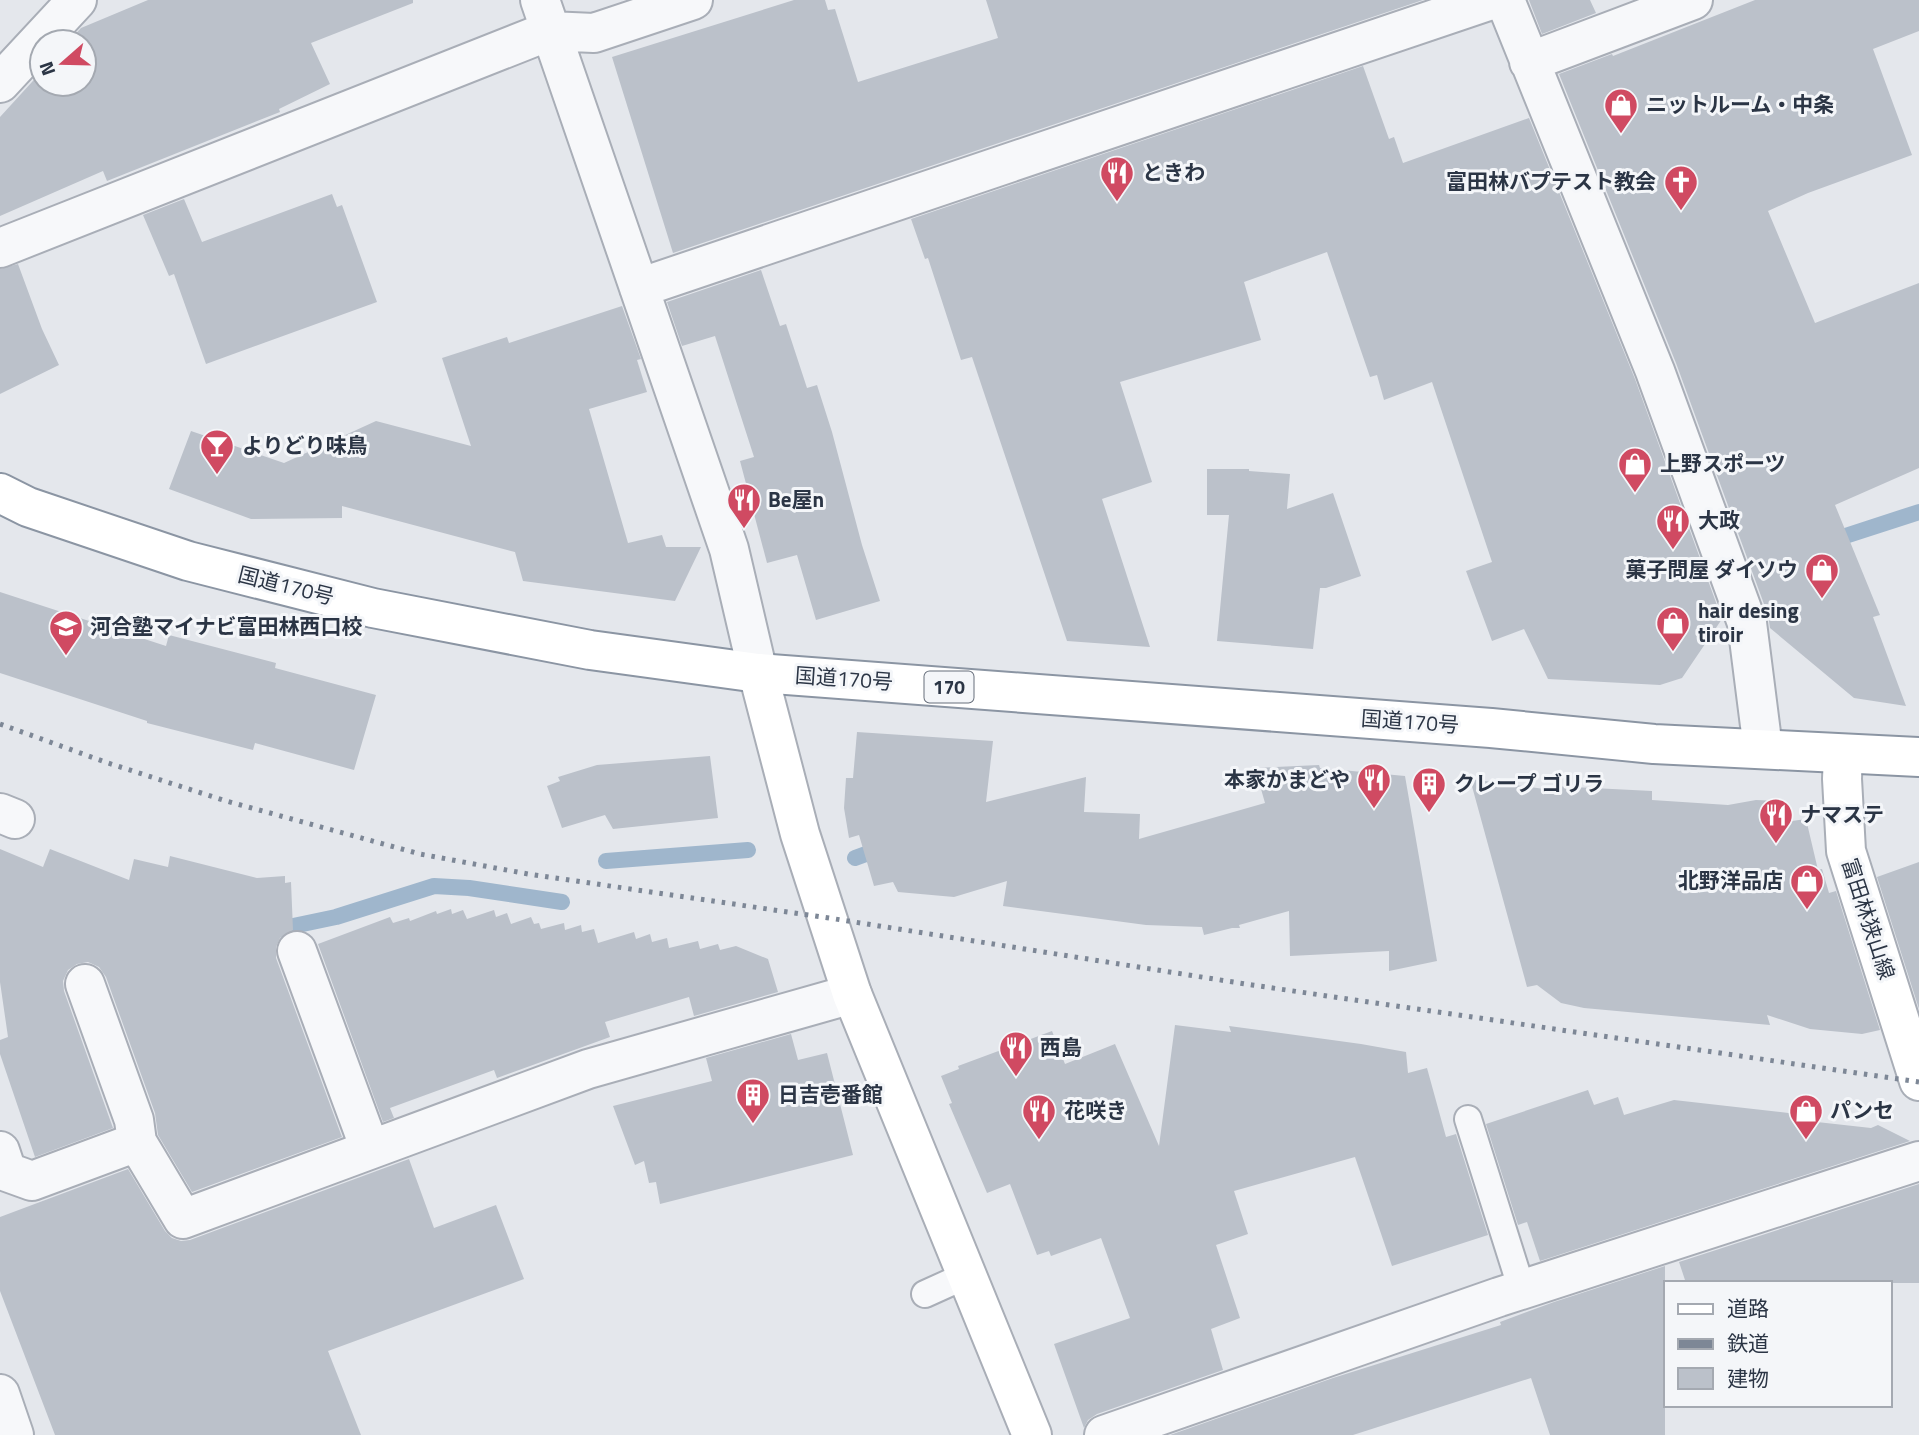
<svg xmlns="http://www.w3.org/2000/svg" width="1919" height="1435" viewBox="0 0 1919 1435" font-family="'Titillium Web','Noto Sans JP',sans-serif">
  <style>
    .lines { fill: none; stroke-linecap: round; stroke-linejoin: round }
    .stream { stroke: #9fb6cc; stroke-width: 16 }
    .building { fill: #bbc1ca }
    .lane-casing { stroke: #a9aeb7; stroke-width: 30 }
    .street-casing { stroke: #a9aeb7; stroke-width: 42 }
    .secondary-casing { stroke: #a9aeb7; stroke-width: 42 }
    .highway-casing { stroke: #8b95a3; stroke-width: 42 }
    .lane { stroke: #f7f8fa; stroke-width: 26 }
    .street { stroke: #f7f8fa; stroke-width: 38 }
    .secondary { stroke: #fff; stroke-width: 38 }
    .highway { stroke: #fff; stroke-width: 38 }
    .rail { stroke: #7d8796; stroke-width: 5; stroke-dasharray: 3.5 7; stroke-linecap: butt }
    .labels { text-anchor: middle; stroke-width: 6; stroke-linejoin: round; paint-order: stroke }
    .shield { fill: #f4f6f9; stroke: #676f7b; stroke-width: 2 }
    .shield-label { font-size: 19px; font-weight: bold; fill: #2b3545 }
    .poi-label { font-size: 21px; font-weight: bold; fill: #2b3545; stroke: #f4f6f9; text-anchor: start }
    .street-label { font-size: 21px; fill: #2b3545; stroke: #f4f6f9 }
  </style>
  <rect width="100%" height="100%" fill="#e4e7ec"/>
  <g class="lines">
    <!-- stream -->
    <path class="stream" d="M 1833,540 L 1919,512
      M 855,858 L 885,847
      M 606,861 L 748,850
      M 274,930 L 336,917 L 434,886 L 469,888 L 562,902"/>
  </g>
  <!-- building -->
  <path class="building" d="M 148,0 L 413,0 L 413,3 L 311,43 L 330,84 L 279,109 L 280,112 L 107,181 L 103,171 L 0,216 L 0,117 L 42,71 L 42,84 L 84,84 L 84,42 L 68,42 L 81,28 Z
    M 794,0 L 825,0 L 828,10 L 835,9 L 858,82 L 998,38 L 986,0 L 1423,0 L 673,253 L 612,57 Z
    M 1529,0 L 1590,0 L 1596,13 L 1542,34 Z
    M 1755,0 L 1919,0 L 1919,31 L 1873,49 L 1912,155 L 1808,193 L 1768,211 L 1815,323 L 1919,283 L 1919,468 L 1835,505 L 1880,615 L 1873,617 L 1906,706 L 1854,698 L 1770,628 L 1768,615 L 1676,363 L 1559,74 L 1612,54 L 1613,56 Z
    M 1363,66 L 1389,139 L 1394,137 L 1403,163 L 1529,118 L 1635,379 L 1722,619 L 1682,678 L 1660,685 L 1548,679 L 1524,629 L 1492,641 L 1466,571 L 1492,562 L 1432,382 L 1384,400 L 1377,375 L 1370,377 L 1327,252 L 1244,282 L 1261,340 L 1120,382 L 1152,482 L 1102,499 L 1150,647 L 1067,641 L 972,357 L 961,360 L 928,258 L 925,259 L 911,219 Z
    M 332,194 L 337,207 L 342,205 L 377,302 L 206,364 L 174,274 L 169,276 L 143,215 L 184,199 L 202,242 Z
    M 18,264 L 42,329 L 59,365 L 0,394 L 0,269 Z
    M 761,270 L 780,326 L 786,324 L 807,388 L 817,385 L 832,432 L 862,545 L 880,601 L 816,620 L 797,555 L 767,563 L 740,461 L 754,457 L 715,336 L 682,346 L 667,302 Z
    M 622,306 L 641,359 L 637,360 L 647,392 L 589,409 L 628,543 L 662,535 L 666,547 L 701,547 L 675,601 L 523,581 L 515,552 L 342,506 L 342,518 L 251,519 L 169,489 L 191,431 L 284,463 L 376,421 L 471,446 L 442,358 L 507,337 L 509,343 Z
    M 1207,469 L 1249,469 L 1249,471 L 1290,474 L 1287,509 L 1333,493 L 1361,576 L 1326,588 L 1320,588 L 1313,649 L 1217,641 L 1229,515 L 1207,515 Z
    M 0,592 L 166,646 L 169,635 L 276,663 L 275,668 L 376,695 L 354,770 L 255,743 L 253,750 L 147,723 L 147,721 L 0,673 Z
    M 857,732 L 993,741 L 986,802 L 1086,777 L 1084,812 L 1140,814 L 1139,839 L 1265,803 L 1255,768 L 1319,765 L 1320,768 L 1405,776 L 1437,961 L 1389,971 L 1389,951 L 1290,956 L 1289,911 L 1239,925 L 1240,928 L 1232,928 L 1204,935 L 1202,927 L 1146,925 L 1003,906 L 1007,881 L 954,897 L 898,892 L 893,882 L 874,886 L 859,835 L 849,838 L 844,808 L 846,778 L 853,778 Z
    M 710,756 L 718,818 L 613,829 L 605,815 L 562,828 L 547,786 L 560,781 L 558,777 L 597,765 Z
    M 1470,779 L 1552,790 L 1553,786 L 1652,791 L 1652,800 L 1728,805 L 1756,800 L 1781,801 L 1785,822 L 1806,819 L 1818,870 L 1822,869 L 1829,893 L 1836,891 L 1880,1030 L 1862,1034 L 1810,1029 L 1767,1015 L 1770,1025 L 1584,1008 L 1561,1003 L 1537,985 L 1527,987 Z
    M 0,849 L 43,867 L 50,849 L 129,880 L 134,859 L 168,867 L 170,856 L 257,878 L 285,876 L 285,883 L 291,882 L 293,930 L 280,938 L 276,947 L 276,958 L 342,1137 L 192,1192 L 158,1135 L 155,1113 L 106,977 L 99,967 L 88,962 L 77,964 L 68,970 L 63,981 L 64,991 L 113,1128 L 35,1157 L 0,1054 L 0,1040 L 8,1037 L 0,982 Z
    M 1919,862 L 1919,1009 L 1877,877 Z
    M 451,909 L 452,914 L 463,910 L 467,919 L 494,910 L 496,917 L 507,913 L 511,924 L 531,917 L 534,924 L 539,923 L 541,929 L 564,923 L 565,930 L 581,925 L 582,932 L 594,929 L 598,943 L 634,932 L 636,939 L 650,934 L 652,942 L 667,938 L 669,948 L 698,941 L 700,949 L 718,944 L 720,950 L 736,946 L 768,959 L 778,992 L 694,1016 L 689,997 L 605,1022 L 610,1037 L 497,1078 L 494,1070 L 390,1108 L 394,1118 L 383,1122 L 318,944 L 390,917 L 393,923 L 409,918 L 410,921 L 436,911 L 437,914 Z
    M 1175,1025 L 1231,1032 L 1229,1026 L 1361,1044 L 1406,1052 L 1408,1073 L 1427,1068 L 1446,1137 L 1456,1134 L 1488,1235 L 1392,1266 L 1355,1157 L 1234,1191 L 1248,1234 L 1216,1245 L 1240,1318 L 1211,1329 L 1223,1370 L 1097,1414 L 1088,1420 L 1084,1428 L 1054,1344 L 1130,1318 L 1101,1238 L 1051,1256 L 1049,1251 L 1037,1255 L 1010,1184 L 987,1193 L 949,1104 L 952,1103 L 941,1076 L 959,1069 L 958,1066 L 1052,1031 L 1065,1064 L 1115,1044 L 1159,1146 Z
    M 791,1034 L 798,1060 L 827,1053 L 853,1155 L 660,1204 L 656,1182 L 649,1183 L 644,1161 L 635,1165 L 613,1106 L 712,1081 L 706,1058 Z
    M 1588,1090 L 1594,1105 L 1618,1097 L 1624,1115 L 1674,1100 L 1797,1114 L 1799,1120 L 1871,1128 L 1878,1125 L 1910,1141 L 1540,1261 L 1527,1222 L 1518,1225 L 1486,1124 Z
    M 409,1159 L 434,1228 L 496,1205 L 524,1279 L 328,1351 L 361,1435 L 55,1435 L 0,1291 L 0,1217 L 128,1169 L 165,1231 L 172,1238 L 181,1241 L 190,1240 Z
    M 1919,1184 L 1919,1283 L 1686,1283 L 1679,1262 Z
    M 1665,1266 L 1665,1435 L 1550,1435 L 1531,1378 L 1353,1435 L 1170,1435 L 1333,1378 L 1501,1325 L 1500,1322 L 1554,1302 Z"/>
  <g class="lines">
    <!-- lane casing -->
    <g class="lane-casing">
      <path id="lane" d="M 1468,1119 L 1522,1290
        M 925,1294 L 967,1275"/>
    </g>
    <!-- street casing -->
    <g class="street-casing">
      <path id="street" d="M 540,0 L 729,549 L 758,673
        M 1505,0 L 1655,371 L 1747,623 L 1763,749
        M 1529,62 L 1693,0
        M 0,83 L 77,0
        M 0,248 L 549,31 L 594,33 L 693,0
        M 639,288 L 1491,0
        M 0,813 L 15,819
        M 297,951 L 370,1149
        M 85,984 L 134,1120 L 137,1142 L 183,1219 L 588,1069 L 852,994
        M 0,1151 L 7,1172 L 32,1181 L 137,1142
        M 0,1394 L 14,1435
        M 1104,1435 L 1499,1297 L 1919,1161"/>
    </g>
    <!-- secondary casing -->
    <g class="secondary-casing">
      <path id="secondary" d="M 758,673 L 800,834 L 852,994 L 1032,1435
        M 1843,754 L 1842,779 L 1846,851 L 1919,1081"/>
    </g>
    <!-- highway casing -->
    <g class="highway-casing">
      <path id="highway" d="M 0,493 L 28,507 L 188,561 L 373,608 L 590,650 L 758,673 L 1491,728 L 1654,744 L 1919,757"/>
    </g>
    <!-- lane -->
    <use href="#lane" class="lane"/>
    <!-- street -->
    <use href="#street" class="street"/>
    <!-- secondary -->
    <use href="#secondary" class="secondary"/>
    <!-- highway -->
    <use href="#highway" class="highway"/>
    <!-- rail -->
    <path class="rail" d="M 0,724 L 108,763 L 226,801 L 420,854 L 528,874 L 829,918 L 1252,985 L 1919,1082"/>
  </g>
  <!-- icons -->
  <defs>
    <g id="shop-pin" transform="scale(1.75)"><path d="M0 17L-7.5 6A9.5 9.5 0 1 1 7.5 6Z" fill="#d04a62" stroke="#f4f6f9"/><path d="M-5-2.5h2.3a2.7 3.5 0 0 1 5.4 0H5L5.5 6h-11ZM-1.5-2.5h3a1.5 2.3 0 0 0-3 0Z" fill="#fff"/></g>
    <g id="restaurant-pin" transform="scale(1.75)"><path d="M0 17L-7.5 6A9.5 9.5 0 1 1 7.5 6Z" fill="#d04a62" stroke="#f4f6f9"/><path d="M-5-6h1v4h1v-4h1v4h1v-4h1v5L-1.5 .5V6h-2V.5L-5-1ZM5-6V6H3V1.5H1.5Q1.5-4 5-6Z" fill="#fff"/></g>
    <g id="church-pin" transform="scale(1.75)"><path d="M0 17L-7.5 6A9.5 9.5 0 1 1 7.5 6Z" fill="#d04a62" stroke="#f4f6f9"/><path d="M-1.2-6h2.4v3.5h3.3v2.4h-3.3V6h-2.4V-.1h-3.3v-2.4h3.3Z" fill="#fff"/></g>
    <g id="bar-pin" transform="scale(1.75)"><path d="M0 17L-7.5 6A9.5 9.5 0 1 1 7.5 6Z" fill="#d04a62" stroke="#f4f6f9"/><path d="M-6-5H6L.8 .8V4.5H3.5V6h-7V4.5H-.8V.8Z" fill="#fff"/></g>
    <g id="school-pin" transform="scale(1.75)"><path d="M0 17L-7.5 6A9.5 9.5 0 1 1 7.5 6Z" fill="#d04a62" stroke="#f4f6f9"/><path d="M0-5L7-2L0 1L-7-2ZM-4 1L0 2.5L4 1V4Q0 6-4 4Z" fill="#fff"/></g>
    <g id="building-pin" transform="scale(1.75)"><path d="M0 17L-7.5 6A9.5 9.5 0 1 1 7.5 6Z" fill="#d04a62" stroke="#f4f6f9"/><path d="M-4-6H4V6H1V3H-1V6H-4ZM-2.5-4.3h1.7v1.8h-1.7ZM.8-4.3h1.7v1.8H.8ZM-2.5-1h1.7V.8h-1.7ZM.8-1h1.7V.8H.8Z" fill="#fff"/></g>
  </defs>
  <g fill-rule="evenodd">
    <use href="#shop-pin" x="1621" y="105"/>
    <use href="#restaurant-pin" x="1117" y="173"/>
    <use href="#church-pin" x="1681" y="182"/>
    <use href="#bar-pin" x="217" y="446"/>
    <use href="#shop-pin" x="1635" y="464"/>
    <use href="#restaurant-pin" x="744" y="500"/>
    <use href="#restaurant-pin" x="1673" y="521"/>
    <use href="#shop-pin" x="1822" y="570"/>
    <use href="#shop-pin" x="1673" y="623"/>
    <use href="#school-pin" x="66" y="627"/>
    <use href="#restaurant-pin" x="1374" y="780"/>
    <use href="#building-pin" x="1429" y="784"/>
    <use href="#restaurant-pin" x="1776" y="815"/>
    <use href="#shop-pin" x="1807" y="881"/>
    <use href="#restaurant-pin" x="1016" y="1048"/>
    <use href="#building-pin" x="753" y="1095"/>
    <use href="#restaurant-pin" x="1039" y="1111"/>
    <use href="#shop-pin" x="1806" y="1111"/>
  </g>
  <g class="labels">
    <!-- shield labels -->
    <rect class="shield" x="924.5" y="671.5" width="49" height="31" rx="5"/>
    <g class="shield-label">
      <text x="949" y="694">170</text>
    </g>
    <!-- poi labels -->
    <g class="poi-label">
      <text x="1646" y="112">ニットルーム・中条</text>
      <text x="1142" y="180">ときわ</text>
      <text x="1656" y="189" text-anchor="end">富田林バプテスト教会</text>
      <text x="242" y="453">よりどり味鳥</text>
      <text x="1660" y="471">上野スポーツ</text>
      <text x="768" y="507">Be屋n</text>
      <text x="1698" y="528">大政</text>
      <text x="1798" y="577" text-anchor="end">菓子問屋 ダイソウ</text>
      <text x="1698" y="618">hair desing<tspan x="1698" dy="24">tiroir</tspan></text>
      <text x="90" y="634">河合塾マイナビ富田林西口校</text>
      <text x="1350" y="787" text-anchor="end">本家かまどや</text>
      <text x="1454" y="791">クレープ ゴリラ</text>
      <text x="1800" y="822">ナマステ</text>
      <text x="1783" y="888" text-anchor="end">北野洋品店</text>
      <text x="1040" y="1055">西島</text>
      <text x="778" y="1102">日吉壱番館</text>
      <text x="1064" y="1118">花咲き</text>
      <text x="1830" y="1118">パンセ</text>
    </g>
    <!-- street labels -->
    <g class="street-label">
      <text transform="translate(286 586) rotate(14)" y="7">国道170号</text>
      <text transform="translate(844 679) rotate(4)" y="7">国道170号</text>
      <text transform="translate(1410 722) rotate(4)" y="7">国道170号</text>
      <text transform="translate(1868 919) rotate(72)" y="7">富田林狭山線</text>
    </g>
  </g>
  <!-- legend -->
  <rect x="1664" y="1281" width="228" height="126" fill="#f4f6f9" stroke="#a4a9b1" stroke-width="2"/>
  <rect x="1678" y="1304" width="35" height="10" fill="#ffffff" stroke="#a4a9b1" stroke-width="2"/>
  <text x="1727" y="1316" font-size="21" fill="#2b3545">道路</text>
  <rect x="1678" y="1339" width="35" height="10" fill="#7d8796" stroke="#a4a9b1" stroke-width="2"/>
  <text x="1727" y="1351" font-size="21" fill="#2b3545">鉄道</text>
  <rect x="1678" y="1368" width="35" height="21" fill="#bbc1ca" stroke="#a4a9b1" stroke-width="2"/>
  <text x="1727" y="1386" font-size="21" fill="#2b3545">建物</text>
  <!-- north arrow -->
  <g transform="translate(63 63) rotate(250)"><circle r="33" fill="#f4f6f9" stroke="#a4a9b1" stroke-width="2"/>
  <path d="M0-5L12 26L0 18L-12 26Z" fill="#d04a62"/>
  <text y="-10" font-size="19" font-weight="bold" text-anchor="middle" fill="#2b3545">N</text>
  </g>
</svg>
